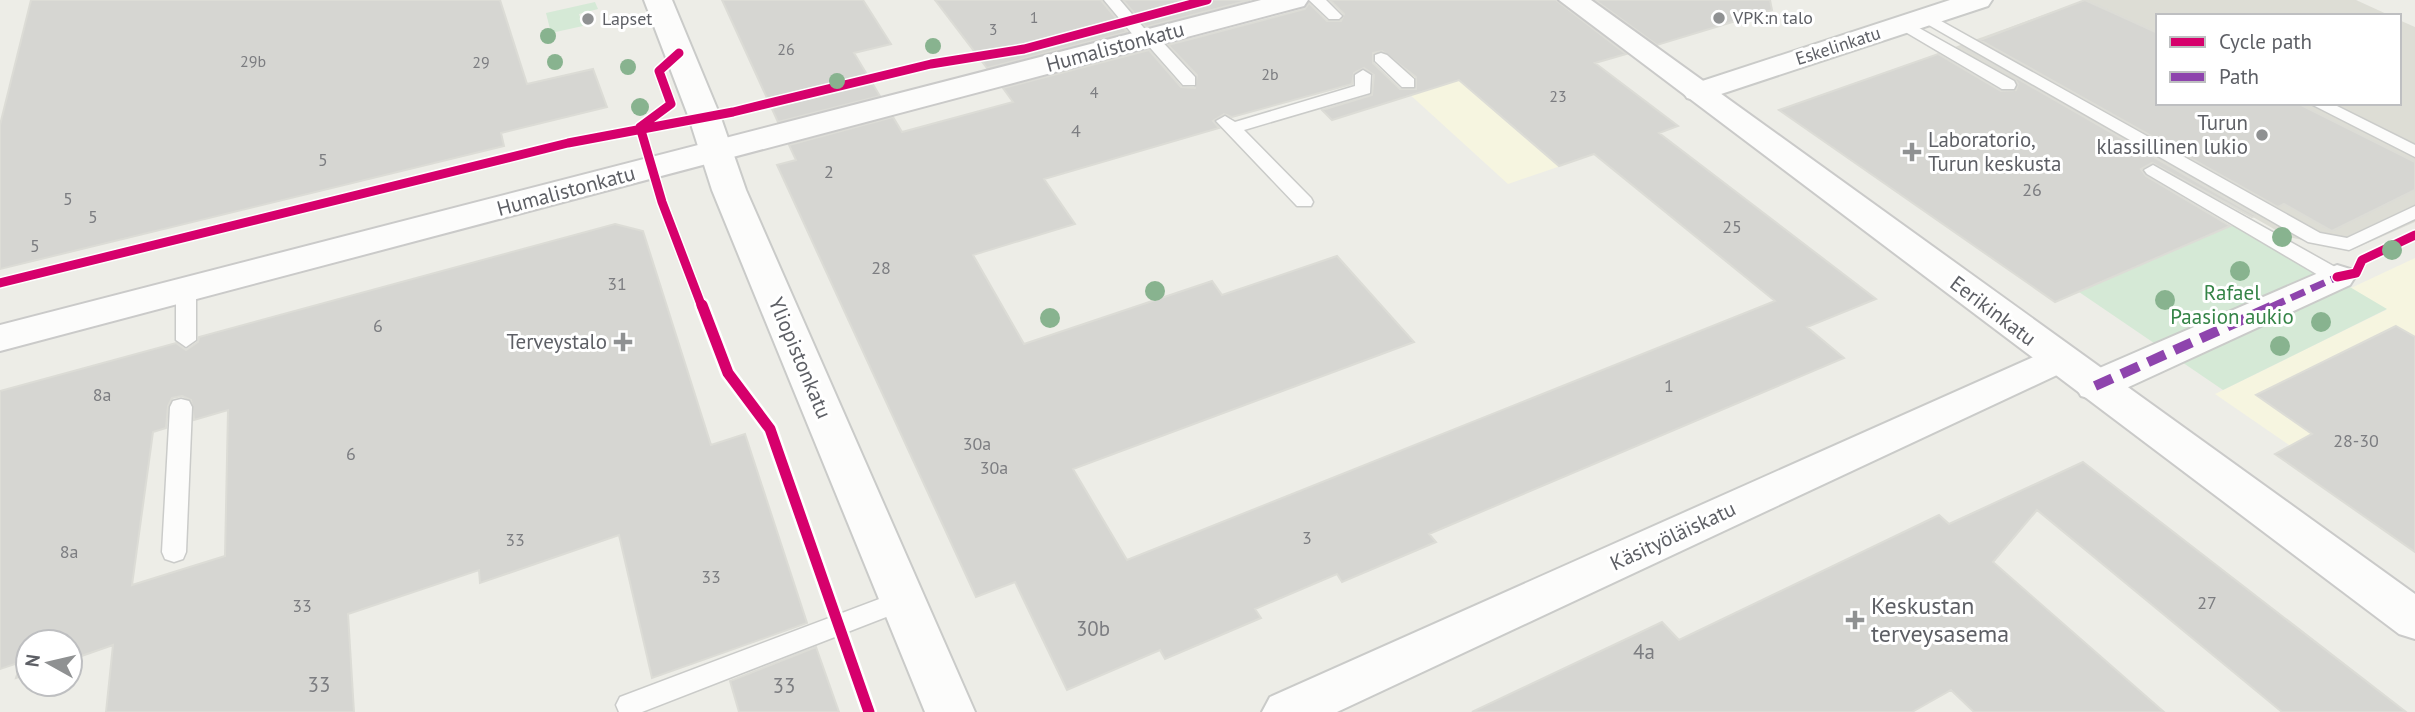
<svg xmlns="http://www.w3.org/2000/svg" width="2415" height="712" viewBox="0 0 2415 712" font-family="'PT Sans',sans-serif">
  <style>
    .commercial { fill: #f6f5e0 }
    .education { fill: #ddddd5 }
    .green { fill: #d5e9d6 }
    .building { fill: #d6d6d2; stroke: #dcdcd6; stroke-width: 2; fill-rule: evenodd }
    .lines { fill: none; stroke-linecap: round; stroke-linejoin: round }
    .lane-casing { stroke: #cacbc9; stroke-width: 3 }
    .street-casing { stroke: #cacbc9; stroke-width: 4 }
    .secondary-casing { stroke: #cacac9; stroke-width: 4 }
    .lane { fill: #fcfcfb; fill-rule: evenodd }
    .street { fill: #fcfcfb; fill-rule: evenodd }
    .secondary { fill: #fcfcfb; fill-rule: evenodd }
    .quiet-far1 { stroke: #8e44ad; stroke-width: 7; stroke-dasharray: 15 7; stroke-linecap: butt }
    .quiet { stroke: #8e44ad; stroke-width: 10; stroke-dasharray: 19 10; stroke-linecap: butt }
    .cycleway-far1-casing { stroke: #fff; stroke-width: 12 }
    .cycleway-casing { stroke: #fff; stroke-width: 16 }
    .cycleway-far1 { stroke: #d6006c; stroke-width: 9 }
    .cycleway { stroke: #d6006c; stroke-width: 11 }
    .tree { fill: #88b38f }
    .poi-dot { fill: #8f9192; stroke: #fff; stroke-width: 2.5 }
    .labels { text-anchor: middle; stroke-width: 6; stroke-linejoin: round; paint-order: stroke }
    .far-number-label { font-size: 16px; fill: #7c7d81 }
    .far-poi-label { font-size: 18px; fill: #5d5f65; stroke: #fff; text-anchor: start }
    .far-street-label { font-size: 18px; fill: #5d5f65; stroke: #fff }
    .number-label { font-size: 18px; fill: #7c7d81 }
    .street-label { font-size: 21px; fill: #5d5f65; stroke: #fff }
    .poi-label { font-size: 21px; fill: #5d5f65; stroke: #fff; text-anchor: end }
    .park-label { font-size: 21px; fill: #358447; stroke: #fff }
    .near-number-label { font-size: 21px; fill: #7c7d81 }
    .near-poi-label { font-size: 24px; fill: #5d5f65; stroke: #fff; text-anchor: start }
  </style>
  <rect width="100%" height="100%" fill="#edede7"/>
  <!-- commercial -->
  <path class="commercial" d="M 1394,0 L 1511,0 L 1678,126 L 1508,184 L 1327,19 Z
    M 2415,258 L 2415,532 L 2215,394 L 2386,310 L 2351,288 Z"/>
  <!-- education -->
  <path class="education" d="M 2085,0 L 2356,0 L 2391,16 L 2158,16 L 2158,103 L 2399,103 L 2399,20 L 2415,27 L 2415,222 L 2352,250 L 2288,237 L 1955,47 Z"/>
  <!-- green -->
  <path class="green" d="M 595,2 L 598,9 L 579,14 L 583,26 L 551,33 L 546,13 Z
    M 2240,222 L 2387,309 L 2223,390 L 2079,292 Z"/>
  <!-- building -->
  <path class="building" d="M 31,0 L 500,0 L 527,84 L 593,69 L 607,107 L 501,133 L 504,146 L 0,269 L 0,125 Z
    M 722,0 L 863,0 L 891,44 L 854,53 L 880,96 L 778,122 Z
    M 935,0 L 1101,0 L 1127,32 L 987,68 Z
    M 1123,0 L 1250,0 L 1146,27 Z
    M 1330,0 L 1556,0 L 1626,54 L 1595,63 L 1678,126 L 1659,133 L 1876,299 L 1807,327 L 1844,358 L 1429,534 L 1436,542 L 1342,582 L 1337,574 L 1255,609 L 1261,618 L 1165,659 L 1160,650 L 1067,690 L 1015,582 L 976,597 L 777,165 L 796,160 L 789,145 L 893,117 L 902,132 L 1013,102 L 1003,88 L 1149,50 L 1181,87 L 1195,88 L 1197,75 L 1168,45 L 1305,9 L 1309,3 L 1327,21 L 1341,21 L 1344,14 ZM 1382,51 L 1416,77 L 1416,89 L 1400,89 L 1373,63 L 1373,53 ZM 1364,68 L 1374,75 L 1372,95 L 1322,110 L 1332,120 L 1459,80 L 1559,166 L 1594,154 L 1775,301 L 1127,560 L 1073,469 L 1414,342 L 1337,256 L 1222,295 L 1212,281 L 1024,344 L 973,255 L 1075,224 L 1044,179 L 1219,128 L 1213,121 L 1224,114 L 1232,117 L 1352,84 L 1354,73 Z
    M 1595,0 L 1770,0 L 1772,10 L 1657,45 Z
    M 2085,0 L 2158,33 L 2158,103 L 2297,103 L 2415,162 L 2415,190 L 2332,231 L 2284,204 L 2278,207 L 1980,40 Z
    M 1961,46 L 2256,216 L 2252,217 L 2152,163 L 2141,169 L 2146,176 L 2230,226 L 2055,302 L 1779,110 L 1938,54 L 2001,91 L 2016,90 L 2018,84 L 2015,79 Z
    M 615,224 L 643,231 L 711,445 L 745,434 L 807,623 L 652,678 L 619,535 L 480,583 L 479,570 L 348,614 L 354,712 L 106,712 L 113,645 L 70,660 L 70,642 L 28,642 L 28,674 L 16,678 L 21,662 L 0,669 L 0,391 L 176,343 L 186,350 L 198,342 L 199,337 ZM 182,396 L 191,400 L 194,420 L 228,410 L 225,556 L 132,585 L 153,432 L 166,428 L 168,406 L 172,398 Z
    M 2396,326 L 2415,337 L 2415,552 L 2275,454 L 2312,434 L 2256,395 Z
    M 2083,462 L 2406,712 L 2282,712 L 2037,510 L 1993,562 L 2164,712 L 1974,712 L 1951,690 L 1912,712 L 1472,712 L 1662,622 L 1679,640 L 1939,515 L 1949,524 Z
    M 816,647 L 839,712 L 739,712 L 730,681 Z"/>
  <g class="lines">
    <!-- lane casing -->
    <g class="lane-casing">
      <path id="lane" d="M 1104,0 L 1120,0 L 1149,34 L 1156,35 L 1195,77 L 1195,85 L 1183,85 L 1146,43 L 1139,42 Z
        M 1309,0 L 1326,0 L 1342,16 L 1339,19 L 1329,19 Z
        M 1925,12 L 2320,233 L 2347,238 L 2415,206 L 2415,219 L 2349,250 L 2308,242 L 1920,20 L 1920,14 Z
        M 1903,19 L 2014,81 L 2016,85 L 2014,89 L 2002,89 L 1897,27 L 1895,24 Z
        M 1381,53 L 1387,55 L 1414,79 L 1414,87 L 1402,87 L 1375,61 L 1375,55 Z
        M 1363,70 L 1371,75 L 1370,93 L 1244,130 L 1311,198 L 1313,202 L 1311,206 L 1297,206 L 1216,121 L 1225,116 L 1235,122 L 1355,86 L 1355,75 Z
        M 2309,103 L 2331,103 L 2415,145 L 2415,157 Z
        M 2153,165 L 2344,272 L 2347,277 L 2344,282 L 2330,282 L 2147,174 L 2144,170 Z
        M 186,284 L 196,291 L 196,340 L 186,347 L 176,340 L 176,291 Z
        M 181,399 L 189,401 L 192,407 L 186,552 L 183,559 L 174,562 L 165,559 L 162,552 L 170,407 L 173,401 Z
        M 903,590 L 912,593 L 915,600 L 912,607 L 642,712 L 619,712 L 616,705 L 620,697 Z"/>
    </g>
    <!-- street casing -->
    <g class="street-casing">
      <path id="street" d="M 644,0 L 672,0 L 721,118 L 746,190 L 975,712 L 925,712 L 712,190 L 689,118 Z
        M 1950,0 L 1992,0 L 1988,6 L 1709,98 L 1698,101 L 1687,98 L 1683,92 L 1687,86 Z
        M 2337,265 L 2350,269 L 2355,277 L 2350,285 L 2109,396 L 2095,400 L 2081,396 L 2075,386 L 2081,376 Z
        M 2058,346 L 2072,350 L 2077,359 L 2072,368 L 1337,712 L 1262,712 L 1270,697 Z"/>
    </g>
    <!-- secondary casing -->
    <g class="secondary-casing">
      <path id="secondary" d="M 1261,0 L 1308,0 L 1304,6 L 0,351 L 0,325 Z
        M 1559,0 L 1591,0 L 2415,594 L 2415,639 L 2399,634 Z"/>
    </g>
    <!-- lane -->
    <use href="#lane" class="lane"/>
    <!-- street -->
    <use href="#street" class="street"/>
    <!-- secondary -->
    <use href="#secondary" class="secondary"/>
    <!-- quiet-far1 -->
    <path class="quiet-far1" d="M 2271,307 L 2337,277"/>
    <!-- quiet -->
    <path class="quiet" d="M 2095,386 L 2275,305"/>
    <!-- cycleway-far1 casing -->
    <g class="cycleway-far1-casing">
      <path id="cycleway-far1" d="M 640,127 L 662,202 L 702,307
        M 640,127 L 671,104 L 659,71 L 679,53
        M 2337,277 L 2356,273 L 2362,260 L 2415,235
        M 0,283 L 568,143 L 733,112 L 931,64 L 1024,49 L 1207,0"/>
    </g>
    <!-- cycleway casing -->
    <g class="cycleway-casing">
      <path id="cycleway" d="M 702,305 L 728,373 L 770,429 L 869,712"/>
    </g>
    <!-- cycleway-far1 -->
    <use href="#cycleway-far1" class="cycleway-far1"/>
    <!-- cycleway -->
    <use href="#cycleway" class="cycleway"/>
  </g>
  <!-- trees -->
  <g class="tree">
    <circle cx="548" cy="36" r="8"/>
    <circle cx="933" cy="46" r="8"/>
    <circle cx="555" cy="62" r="8"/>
    <circle cx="628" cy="67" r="8"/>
    <circle cx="837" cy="81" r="8"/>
    <circle cx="640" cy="107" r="9"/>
    <circle cx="2282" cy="237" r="10"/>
    <circle cx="2392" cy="250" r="10"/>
    <circle cx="2240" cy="271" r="10"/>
    <circle cx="1155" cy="291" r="10"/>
    <circle cx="2165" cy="300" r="10"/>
    <circle cx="1050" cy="318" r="10"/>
    <circle cx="2321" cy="322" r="10"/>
    <circle cx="2280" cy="346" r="10"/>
  </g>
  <!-- markers -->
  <g class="poi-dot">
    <circle cx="1719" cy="18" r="7"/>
    <circle cx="588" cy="19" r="7"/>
    <circle cx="2262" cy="135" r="7"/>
    <path d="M1908.5 141.5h7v7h7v7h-7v7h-7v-7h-7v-7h7z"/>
    <path d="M619.5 331.5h7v7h7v7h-7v7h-7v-7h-7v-7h7z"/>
    <path d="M1851.5 609.5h7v7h7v7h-7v7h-7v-7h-7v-7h7z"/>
  </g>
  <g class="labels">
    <!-- far-number labels -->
    <g class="far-number-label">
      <text x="1034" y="23">1</text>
      <text x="993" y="35">3</text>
      <text x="786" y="55">26</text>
      <text x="253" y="67">29b</text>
      <text x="481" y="68">29</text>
      <text x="1270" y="80">2b</text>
      <text x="1094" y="98">4</text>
      <text x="1558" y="102">23</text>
    </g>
    <!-- far-poi labels -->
    <g class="far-poi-label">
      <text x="1733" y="24">VPK:n talo</text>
      <text x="602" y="25">Lapset</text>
    </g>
    <!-- far-street labels -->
    <g class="far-street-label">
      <text transform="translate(1838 46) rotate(-18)" y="6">Eskelinkatu</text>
    </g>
    <!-- number labels -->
    <g class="number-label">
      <text x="1076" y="137">4</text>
      <text x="323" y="166">5</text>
      <text x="829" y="178">2</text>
      <text x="2032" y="196">26</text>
      <text x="68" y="205">5</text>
      <text x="93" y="223">5</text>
      <text x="1732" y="233">25</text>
      <text x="35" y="252">5</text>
      <text x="881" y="274">28</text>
      <text x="617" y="290">31</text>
      <text x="378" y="332">6</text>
      <text x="1669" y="392">1</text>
      <text x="102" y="401">8a</text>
      <text x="2356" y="447">28-30</text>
      <text x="977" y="450">30a</text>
      <text x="351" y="460">6</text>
      <text x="994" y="474">30a</text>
      <text x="1307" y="544">3</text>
      <text x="515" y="546">33</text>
      <text x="69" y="558">8a</text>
      <text x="711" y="583">33</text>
      <text x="2207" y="609">27</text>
      <text x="302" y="612">33</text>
    </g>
    <!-- street labels -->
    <g class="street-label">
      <text transform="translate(1115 47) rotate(-15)" y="7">Humalistonkatu</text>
      <text transform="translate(566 191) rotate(-15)" y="7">Humalistonkatu</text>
      <text transform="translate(1993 311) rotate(37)" y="7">Eerikinkatu</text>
      <text transform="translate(800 358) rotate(67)" y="7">Yliopistonkatu</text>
      <text transform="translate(1673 536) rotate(-25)" y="7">Käsityöläiskatu</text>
    </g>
    <!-- poi labels -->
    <g class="poi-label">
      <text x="2248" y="130">Turun<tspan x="2248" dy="24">klassillinen lukio</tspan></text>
      <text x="1928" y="147" text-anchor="start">Laboratorio,<tspan x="1928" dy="24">Turun keskusta</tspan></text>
      <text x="607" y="349">Terveystalo</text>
    </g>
    <!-- park labels -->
    <g class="park-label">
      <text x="2232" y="300">Rafael<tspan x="2232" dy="24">Paasion aukio</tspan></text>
    </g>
    <!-- near-number labels -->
    <g class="near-number-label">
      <text x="1093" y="636">30b</text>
      <text x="1644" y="659">4a</text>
      <text x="319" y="692">33</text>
      <text x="784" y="693">33</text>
    </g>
    <!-- near-poi labels -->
    <g class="near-poi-label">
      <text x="1871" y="614">Keskustan<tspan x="1871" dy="28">terveysasema</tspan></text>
    </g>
  </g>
  <!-- legend -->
  <rect x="2156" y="14" width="245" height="91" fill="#ffffff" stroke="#bebfc1" stroke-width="2"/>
  <rect x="2170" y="37" width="35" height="10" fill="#d6006c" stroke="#bebfc1" stroke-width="2"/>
  <text x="2219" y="49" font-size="21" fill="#5d5f65">Cycle path</text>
  <rect x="2170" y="72" width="35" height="10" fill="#8e44ad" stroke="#bebfc1" stroke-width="2"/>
  <text x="2219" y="84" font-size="21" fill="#5d5f65">Path</text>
  <!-- north arrow -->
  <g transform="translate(49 663) rotate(278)"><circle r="33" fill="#ffffff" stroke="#bebfc1" stroke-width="2"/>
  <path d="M0-5L12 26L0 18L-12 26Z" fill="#8f9192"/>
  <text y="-10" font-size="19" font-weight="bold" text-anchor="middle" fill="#5d5f65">N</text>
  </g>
</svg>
